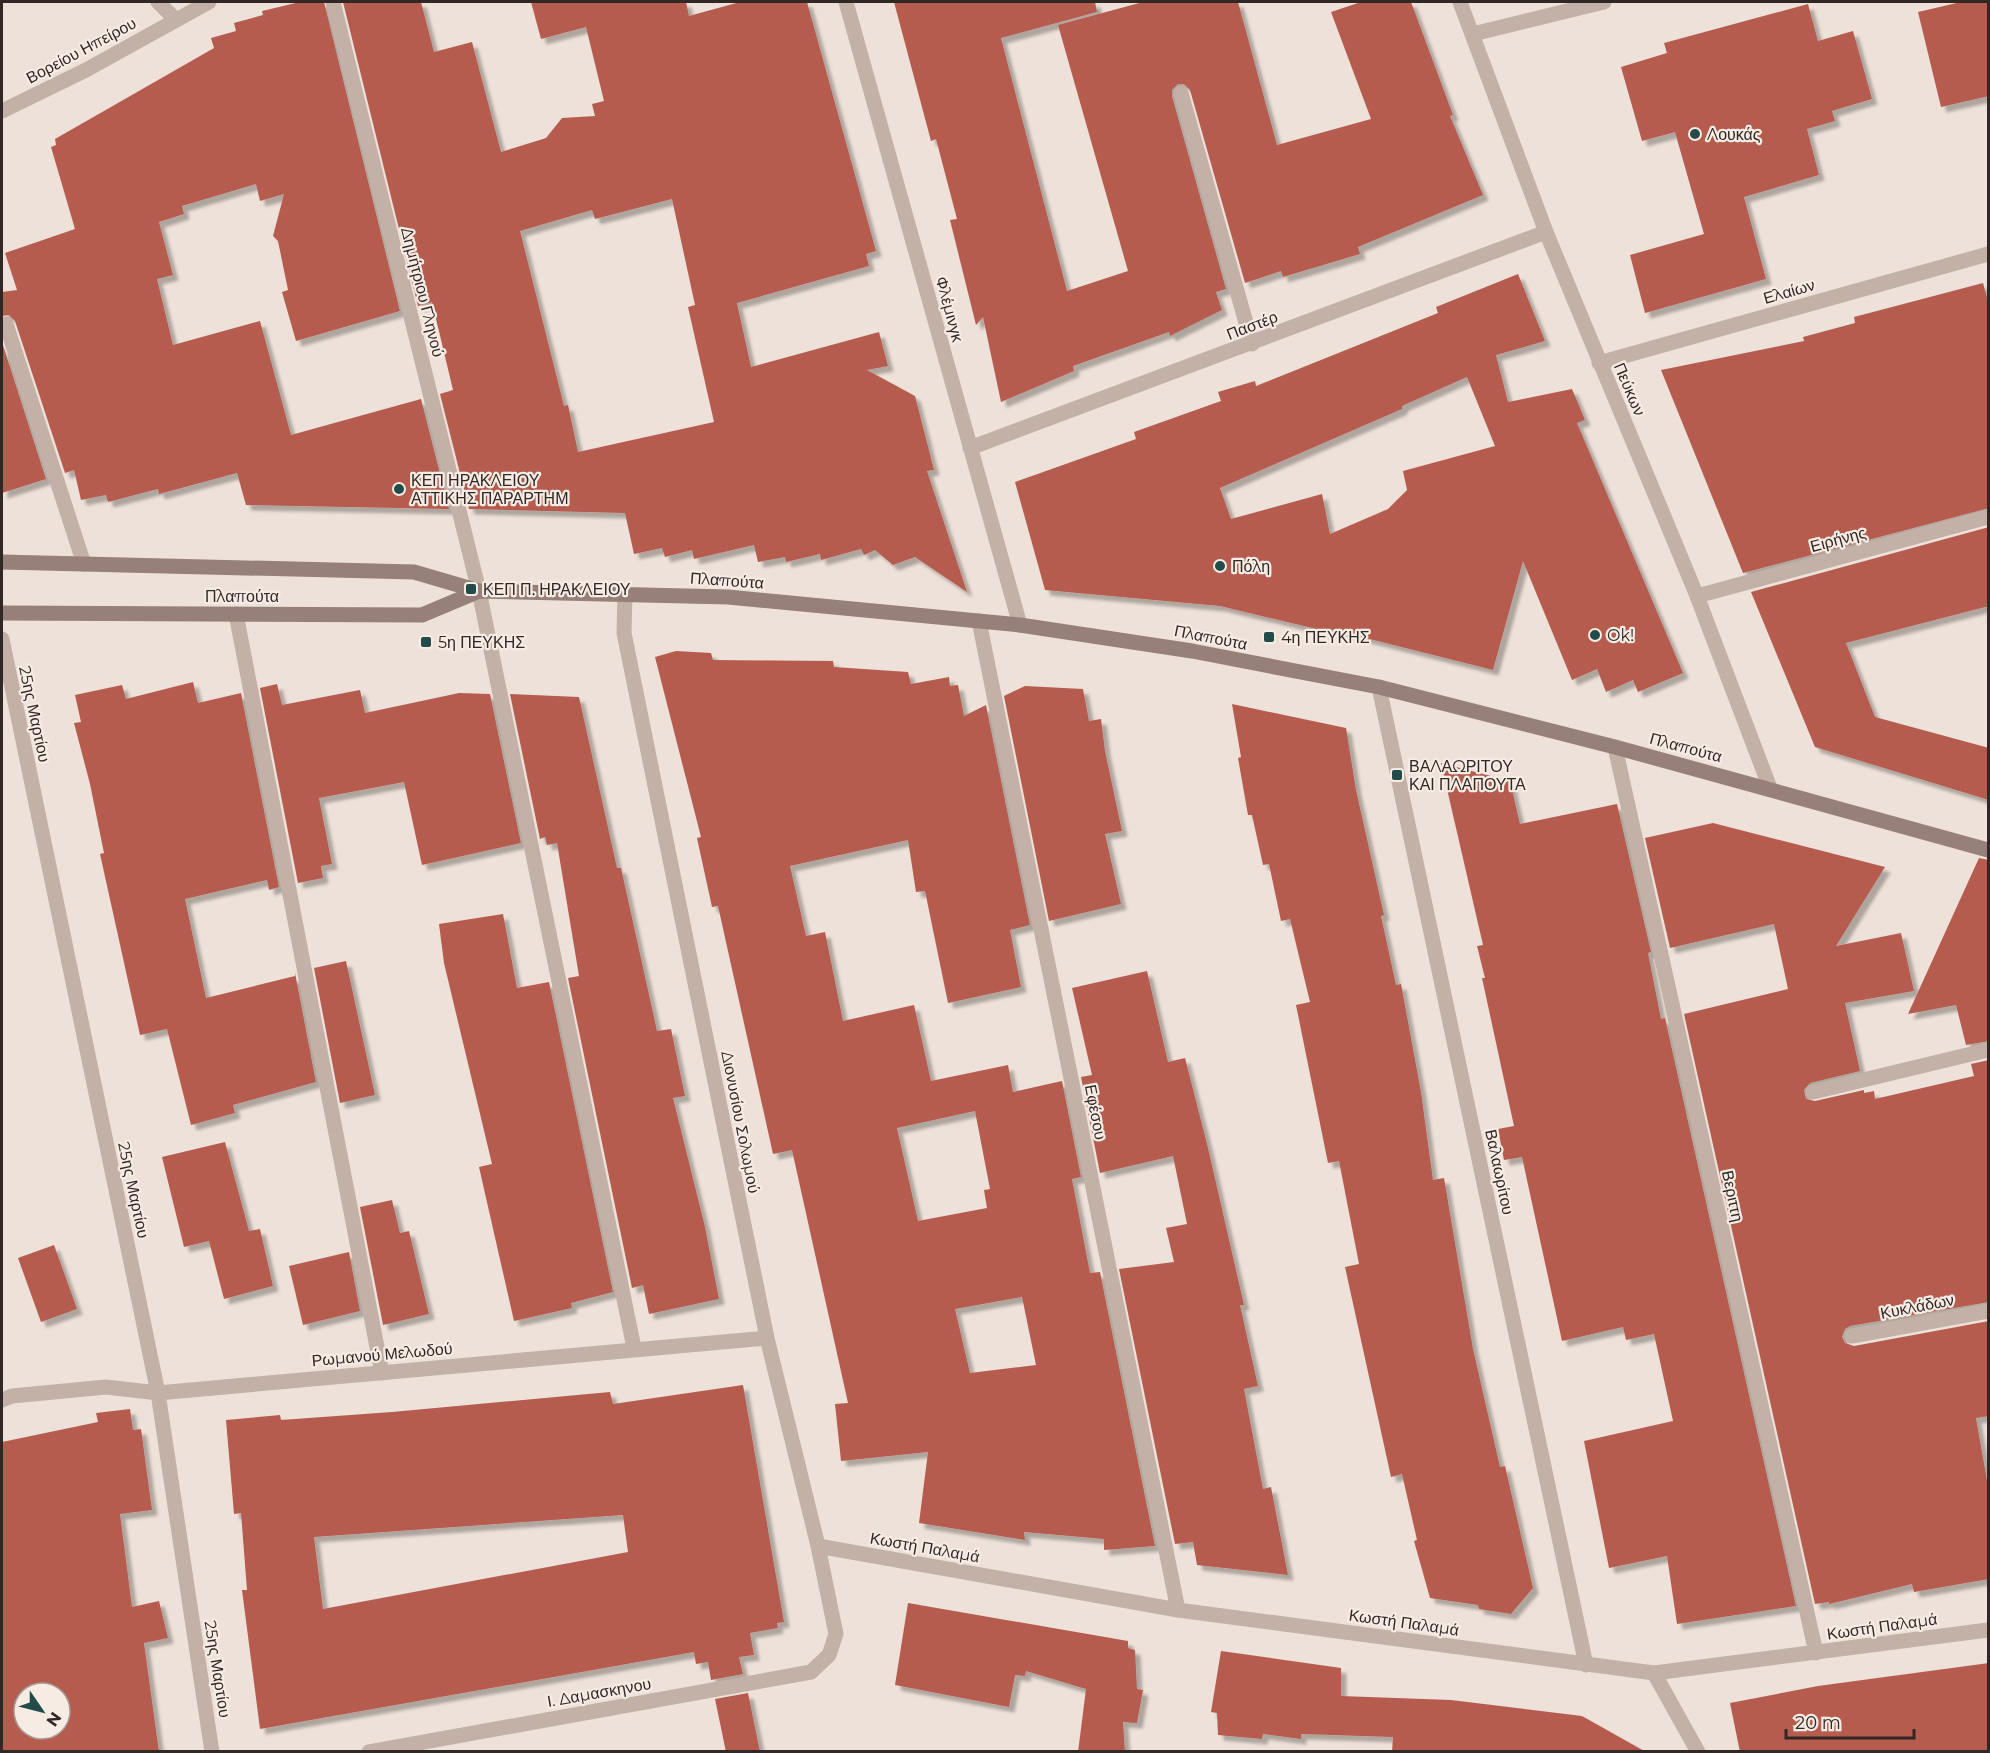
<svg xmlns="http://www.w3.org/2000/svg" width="1990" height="1753" viewBox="0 0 1990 1753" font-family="Montserrat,sans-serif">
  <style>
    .building { fill: #b55c4f; fill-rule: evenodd; filter: url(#shadow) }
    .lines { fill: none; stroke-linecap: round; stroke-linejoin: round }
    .service { stroke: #c3b1a7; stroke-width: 15 }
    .minor { stroke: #c3b1a7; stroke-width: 15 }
    .tertiary { stroke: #c3b1a7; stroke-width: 15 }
    .secondary { stroke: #968079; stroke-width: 15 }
    .poi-dot { fill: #224c4a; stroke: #f6ece4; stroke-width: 2 }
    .labels { text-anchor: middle; stroke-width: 4.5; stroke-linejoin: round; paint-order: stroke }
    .street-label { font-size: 16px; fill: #312826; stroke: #f6ece4 }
    .poi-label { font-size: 16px; fill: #312826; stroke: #f6ece4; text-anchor: start }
  </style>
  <defs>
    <filter id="shadow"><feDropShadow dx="5.5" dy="5.5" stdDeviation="1.5" flood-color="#0004"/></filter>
  </defs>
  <rect width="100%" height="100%" fill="#ede1d9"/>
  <!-- building -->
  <path class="building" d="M 300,2 L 324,2 L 400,311 L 296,341 L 282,292 L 288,290 L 278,241 L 273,236 L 284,194 L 260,201 L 256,184 L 182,206 L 184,214 L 159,222 L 173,275 L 157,279 L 173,345 L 260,321 L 291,435 L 421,399 L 449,509 L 246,505 L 237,473 L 159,494 L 158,489 L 108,502 L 106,495 L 81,500 L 74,470 L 65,473 L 15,321 L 9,315 L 2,316 L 2,292 L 17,290 L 5,253 L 75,229 L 51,147 L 56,145 L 55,139 L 214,48 L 211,38 L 236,31 L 234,23 L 263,15 L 262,11 Z
    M 343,2 L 421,2 L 434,52 L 472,42 L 501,152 L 546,138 L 562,118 L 595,116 L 592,104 L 604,101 L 586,27 L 541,39 L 531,2 L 686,2 L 689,16 L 740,2 L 807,2 L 876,251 L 866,254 L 869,266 L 737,303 L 751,367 L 879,332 L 888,366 L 867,370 L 915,396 L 934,470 L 927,471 L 967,592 L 915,557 L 893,565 L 875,550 L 864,555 L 861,549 L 821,560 L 820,554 L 786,562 L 785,557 L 758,562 L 754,545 L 694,559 L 692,550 L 665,557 L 662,548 L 634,554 L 625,513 L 469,509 L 440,394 L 453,390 L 432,302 L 418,306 ZM 672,199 L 695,305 L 688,307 L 714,422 L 578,452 L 568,405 L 564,406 L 520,231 L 592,210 L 595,219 Z
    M 894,2 L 1095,2 L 1097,12 L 1001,38 L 1067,291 L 1128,271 L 1058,25 L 1143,2 L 1238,2 L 1277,145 L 1371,119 L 1331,12 L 1361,2 L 1411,2 L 1453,115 L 1450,116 L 1483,195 L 1358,247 L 1360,254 L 1283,277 L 1281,271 L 1245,283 L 1190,90 L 1184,84 L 1178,84 L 1172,90 L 1172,96 L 1226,289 L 1216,292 L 1222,310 L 1170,336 L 1169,332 L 1073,366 L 1074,371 L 1001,402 L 983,317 L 976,325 L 950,220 L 957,219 L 936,139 L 931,141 Z
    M 1961,2 L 1989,2 L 1989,96 L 1941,107 L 1918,12 Z
    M 1808,4 L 1818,41 L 1853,31 L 1872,99 L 1832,111 L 1835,121 L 1807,129 L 1819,175 L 1744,197 L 1766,279 L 1645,313 L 1630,255 L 1704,234 L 1675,132 L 1642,141 L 1621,67 L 1667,53 L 1664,43 Z
    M 1518,274 L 1545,341 L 1496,355 L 1508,402 L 1572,389 L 1585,420 L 1577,423 L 1683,673 L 1638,692 L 1633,680 L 1606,692 L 1597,669 L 1572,680 L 1523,561 L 1493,670 L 1330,629 L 1329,632 L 1220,606 L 1045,590 L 1015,482 L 1136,439 L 1134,432 L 1221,401 L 1218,392 L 1255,381 L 1256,386 L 1438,313 L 1436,307 ZM 1467,377 L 1495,446 L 1403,471 L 1407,490 L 1388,509 L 1330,534 L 1322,494 L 1231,519 L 1220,488 L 1402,409 L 1402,406 Z
    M 1983,283 L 1989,305 L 1989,508 L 1743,573 L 1661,370 L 1804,341 L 1803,337 L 1855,323 L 1854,317 Z
    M 2,342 L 46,479 L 2,493 Z
    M 1989,527 L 1989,606 L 1846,643 L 1875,717 L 1989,748 L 1989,800 L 1815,747 L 1751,592 Z
    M 676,651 L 711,653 L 713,660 L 833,661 L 834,667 L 908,672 L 911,684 L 949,677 L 950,686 L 958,685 L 964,716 L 986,705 L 1030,925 L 1010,930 L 1021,987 L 948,1003 L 925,891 L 916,892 L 908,840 L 790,866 L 806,936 L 825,932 L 843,1021 L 914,1005 L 931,1081 L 1008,1065 L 1013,1092 L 1062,1081 L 1081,1177 L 1072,1179 L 1090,1273 L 1100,1272 L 1155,1546 L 1104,1550 L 1104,1539 L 1024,1532 L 1025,1540 L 919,1523 L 928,1452 L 841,1461 L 835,1404 L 848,1403 L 792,1150 L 773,1154 L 718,906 L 712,907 L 697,838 L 701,837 L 655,657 ZM 975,1111 L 990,1189 L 984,1190 L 987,1208 L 918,1221 L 897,1128 ZM 1022,1297 L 1036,1365 L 970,1373 L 955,1309 Z
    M 193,682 L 198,703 L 241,693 L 279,887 L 269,890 L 267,880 L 185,899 L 206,998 L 295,976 L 295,973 L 316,1082 L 233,1105 L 235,1113 L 191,1125 L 167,1029 L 140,1035 L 100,854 L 104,853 L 90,784 L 74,723 L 81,722 L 75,695 L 122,685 L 126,699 Z
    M 277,684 L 282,705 L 360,690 L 365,713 L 459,693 L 490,694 L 521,843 L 422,865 L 404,782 L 319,798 L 332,864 L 321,866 L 323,878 L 298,883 L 260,688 Z
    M 1025,686 L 1083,689 L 1089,721 L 1101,719 L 1105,751 L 1122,831 L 1105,834 L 1121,904 L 1049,921 L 1004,696 Z
    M 510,694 L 579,697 L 617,868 L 621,868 L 657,1031 L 671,1029 L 685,1096 L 673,1098 L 705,1227 L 719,1299 L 649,1314 L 643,1285 L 632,1288 L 568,978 L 579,976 L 557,843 L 547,845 L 545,837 L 540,839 Z
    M 1232,704 L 1346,728 L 1356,790 L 1384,915 L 1381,916 L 1396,985 L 1401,984 L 1421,1092 L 1433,1180 L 1444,1178 L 1473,1349 L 1500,1467 L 1505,1466 L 1533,1588 L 1511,1614 L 1479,1609 L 1478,1605 L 1430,1598 L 1414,1541 L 1417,1540 L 1402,1474 L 1391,1477 L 1345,1267 L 1359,1264 L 1339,1161 L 1328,1163 L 1296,1005 L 1310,1002 L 1290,919 L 1281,921 L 1269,864 L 1263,865 L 1252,815 L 1248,815 L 1238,758 L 1241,757 Z
    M 1441,763 L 1510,781 L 1520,824 L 1617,804 L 1651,952 L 1648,953 L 1661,1019 L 1665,1018 L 1796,1606 L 1677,1624 L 1667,1556 L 1609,1568 L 1584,1441 L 1673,1421 L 1654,1334 L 1626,1340 L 1623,1327 L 1562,1341 L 1522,1157 L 1504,1160 L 1498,1129 L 1514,1126 L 1482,978 L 1485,978 L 1477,946 L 1483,945 Z
    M 1713,823 L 1885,867 L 1836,946 L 1901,933 L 1914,991 L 1845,1003 L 1860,1071 L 1810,1083 L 1804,1090 L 1806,1099 L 1815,1101 L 1864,1090 L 1864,1093 L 1874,1091 L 1875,1099 L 1974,1076 L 1971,1064 L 1989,1060 L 1989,1302 L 1850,1326 L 1845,1329 L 1842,1337 L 1845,1343 L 1854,1346 L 1989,1321 L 1989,1416 L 1976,1418 L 1989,1492 L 1989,1579 L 1914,1592 L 1912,1584 L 1829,1604 L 1829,1602 L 1815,1604 L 1684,1014 L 1788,989 L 1774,924 L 1670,948 L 1645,838 Z
    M 1979,858 L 1989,860 L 1989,1041 L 1966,1045 L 1956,1005 L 1908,1014 Z
    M 503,914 L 517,988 L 549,982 L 613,1292 L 571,1303 L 572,1308 L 514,1321 L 479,1167 L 492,1164 L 444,963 L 439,924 Z
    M 346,961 L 375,1095 L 340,1103 L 314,968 Z
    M 1147,971 L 1168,1062 L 1185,1058 L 1208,1148 L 1244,1305 L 1240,1305 L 1258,1386 L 1244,1389 L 1263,1489 L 1271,1487 L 1288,1575 L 1197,1565 L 1193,1542 L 1175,1544 L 1119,1269 L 1174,1262 L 1166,1228 L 1187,1224 L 1173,1156 L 1100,1173 L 1081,1077 L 1092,1075 L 1072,988 Z
    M 225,1142 L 249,1231 L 260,1229 L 273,1286 L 224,1299 L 209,1241 L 184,1247 L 162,1157 Z
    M 392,1200 L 400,1233 L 409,1231 L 429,1314 L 383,1325 L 360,1207 Z
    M 54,1245 L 77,1309 L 41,1322 L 18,1258 Z
    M 349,1252 L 360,1311 L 303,1325 L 289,1266 Z
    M 743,1385 L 784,1622 L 777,1623 L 778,1628 L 750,1633 L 754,1655 L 739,1657 L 743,1674 L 711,1680 L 708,1662 L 696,1664 L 694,1652 L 260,1729 L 242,1590 L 247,1590 L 241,1513 L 234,1514 L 226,1420 L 280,1415 L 281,1420 L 392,1412 L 610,1392 L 613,1404 ZM 623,1515 L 628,1552 L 323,1609 L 314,1537 Z
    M 130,1409 L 133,1430 L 141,1429 L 152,1510 L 120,1514 L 132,1607 L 159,1601 L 168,1638 L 144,1643 L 159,1752 L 2,1752 L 2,1442 L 98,1422 L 96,1413 ZM 24,1693 L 60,1693 L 60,1729 L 24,1729 Z
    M 908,1603 L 1128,1641 L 1128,1648 L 1135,1650 L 1137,1689 L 1143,1690 L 1137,1723 L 1123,1722 L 1125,1752 L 1078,1752 L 1086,1689 L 1026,1671 L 1025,1676 L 1015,1675 L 1009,1707 L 895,1685 Z
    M 1221,1651 L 1341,1668 L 1341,1696 L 1451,1700 L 1582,1716 L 1646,1752 L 1392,1752 L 1393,1737 L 1301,1734 L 1301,1739 L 1263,1734 L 1262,1739 L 1218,1735 L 1217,1713 L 1211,1712 Z
    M 1989,1663 L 1989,1752 L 1740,1752 L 1730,1703 L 1818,1686 Z
    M 748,1693 L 760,1752 L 726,1752 L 715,1699 Z"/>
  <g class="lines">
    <!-- service -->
    <path class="service" d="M 1813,1092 L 1988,1050"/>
    <!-- minor -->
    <path class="minor" d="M 158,2 L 175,19
      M 333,2 L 479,591 L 634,1348
      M 846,2 L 1020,625
      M 1473,34 L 1604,2
      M 1181,93 L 1252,344
      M 2,111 L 86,70 L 209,2
      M 6,324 L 84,564
      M 1599,363 L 1988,254
      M 970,448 L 1546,232
      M 1697,596 L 1988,517
      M 236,614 L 382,1373
      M 979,621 L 1178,1610
      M 2,639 L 158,1393 L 212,1752
      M 1379,687 L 1586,1665
      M 1615,747 L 1816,1653
      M 1852,1336 L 1988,1311
      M 2,1400 L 12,1396 L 106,1387 L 158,1393 L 767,1338
      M 818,1546 L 1178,1610 L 1654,1673 L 1988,1630
      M 1654,1673 L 1698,1752
      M 369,1752 L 811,1672 L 829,1655 L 836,1634 L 818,1546 L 767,1338 L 624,633 L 625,593"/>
    <!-- tertiary -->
    <path class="tertiary" d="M 1460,2 L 1546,232 L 1697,596 L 1770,788"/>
    <!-- secondary -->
    <path class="secondary" d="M 2,562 L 414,572 L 479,591 L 728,597 L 1020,625 L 1192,651 L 1379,687 L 1615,747 L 1988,850
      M 2,613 L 422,615 L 479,591"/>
  </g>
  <!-- markers -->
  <g class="poi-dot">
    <circle cx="1695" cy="134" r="6"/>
    <circle cx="399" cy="489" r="6"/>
    <circle cx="1220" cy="566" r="6"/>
    <rect x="465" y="583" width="12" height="12" rx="3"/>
    <circle cx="1595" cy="635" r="6"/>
    <rect x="1263" y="631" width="12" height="12" rx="3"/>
    <rect x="420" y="636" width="12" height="12" rx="3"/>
    <rect x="1391" y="769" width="12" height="12" rx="3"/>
  </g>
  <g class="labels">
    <!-- street labels -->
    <g class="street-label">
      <text transform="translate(81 50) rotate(-28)" y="6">Βορείου Ηπείρου</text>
      <text transform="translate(1789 291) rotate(-16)" y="6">Ελαίων</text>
      <text transform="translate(423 292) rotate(76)" y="6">Δημήτριου Γληνού</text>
      <text transform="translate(950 309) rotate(75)" y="6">Φλέμινγκ</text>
      <text transform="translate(1252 325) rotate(-21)" y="6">Παστέρ</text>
      <text transform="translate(1630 389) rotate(67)" y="6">Πεύκων</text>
      <text transform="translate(1838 539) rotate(-15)" y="6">Ειρήνης</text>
      <text transform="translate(727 580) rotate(4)" y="6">Πλαπούτα</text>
      <text x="242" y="602">Πλαπούτα</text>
      <text transform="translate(1211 637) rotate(11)" y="6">Πλαπούτα</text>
      <text transform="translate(35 714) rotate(78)" y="6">25ης Μαρτίου</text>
      <text transform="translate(1686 747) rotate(15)" y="6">Πλαπούτα</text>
      <text transform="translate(1096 1112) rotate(79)" y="6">Εφέσου</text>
      <text transform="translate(741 1122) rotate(79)" y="6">Διονυσίου Σολωμού</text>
      <text transform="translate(1500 1172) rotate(78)" y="6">Βαλαωρίτου</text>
      <text transform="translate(134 1190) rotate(78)" y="6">25ης Μαρτίου</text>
      <text transform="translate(1733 1196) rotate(78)" y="6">Βεριττη</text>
      <text transform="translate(1917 1306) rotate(-11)" y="6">Κυκλάδων</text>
      <text transform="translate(382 1354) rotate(-5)" y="6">Ρωμανού Μελωδού</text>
      <text transform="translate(925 1547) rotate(10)" y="6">Κωστή Παλαμά</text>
      <text transform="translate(1404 1622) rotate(8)" y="6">Κωστή Παλαμά</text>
      <text transform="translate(1882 1626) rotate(-8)" y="6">Κωστή Παλαμά</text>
      <text transform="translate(218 1669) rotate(81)" y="6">25ης Μαρτίου</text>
      <text transform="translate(599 1692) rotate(-10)" y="6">Ι. Δαμασκηνου</text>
    </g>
    <!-- poi labels -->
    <g class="poi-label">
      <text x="1707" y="140">Λουκάς</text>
      <text x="411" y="486">ΚΕΠ ΗΡΑΚΛΕΙΟΥ<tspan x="411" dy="18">ΑΤΤΙΚΗΣ ΠΑΡΑΡΤΗΜ</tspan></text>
      <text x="1232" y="572">Πόλη</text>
      <text x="483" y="595">ΚΕΠ Π. ΗΡΑΚΛΕΙΟΥ</text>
      <text x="1607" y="641">Ok!</text>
      <text x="1281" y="643">4η ΠΕΥΚΗΣ</text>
      <text x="438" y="648">5η ΠΕΥΚΗΣ</text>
      <text x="1409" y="772">ΒΑΛΑΩΡΙΤΟΥ<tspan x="1409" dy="18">ΚΑΙ ΠΛΑΠΟΥΤΑ</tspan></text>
    </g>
  </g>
  <!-- border -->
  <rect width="1990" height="1753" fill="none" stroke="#312826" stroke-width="6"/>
  <!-- north arrow -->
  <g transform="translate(42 1711) rotate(125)"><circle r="28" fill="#f6ece4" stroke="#a79e98" stroke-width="1.5"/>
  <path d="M0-4.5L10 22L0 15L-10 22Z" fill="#224c4a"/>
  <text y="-9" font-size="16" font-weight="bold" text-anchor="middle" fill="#312826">N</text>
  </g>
  <!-- scale -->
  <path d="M1786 1729v9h128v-9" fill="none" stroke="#312826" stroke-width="3"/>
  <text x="1795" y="1729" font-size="18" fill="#312826" stroke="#f6ece4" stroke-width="4.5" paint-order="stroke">20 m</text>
</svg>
